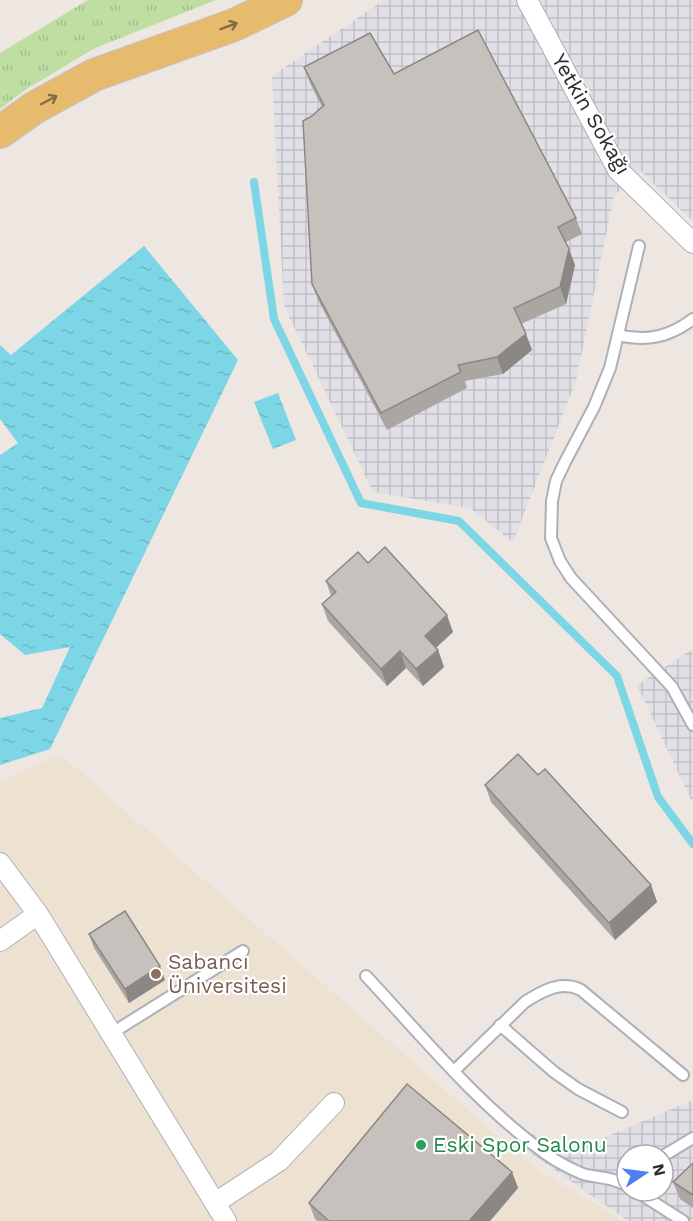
<svg xmlns="http://www.w3.org/2000/svg" width="693" height="1221" viewBox="0 0 693 1221" font-family="'Work Sans',sans-serif">
  <style>
    .industrial { fill: url(#industrial-grid); fill-rule: evenodd }
    .education { fill: #ede1d2 }
    .grass { fill: url(#grass-tufts) }
    .water { fill: url(#water-ripples) }
    .lines { fill: none; stroke-linecap: round; stroke-linejoin: round }
    .stream { stroke: #7dd6e5; stroke-width: 8 }
    .service-casing { stroke: #adb0b8; stroke-width: 14 }
    .minor-casing { stroke: #adb0b8; stroke-width: 22 }
    .primary-casing { stroke: #c4c4c4; stroke-width: 34 }
    .service { stroke: #fff; stroke-width: 10 }
    .minor { stroke: #fff; stroke-width: 20 }
    .primary { stroke: #e6bb6d; stroke-width: 32 }
    .wall { fill: #aaa6a2 }
    .shaded-wall { fill: #8b8784 }
    .building { fill: #c6c1bc; stroke: #8b8784; stroke-width: 1.5 }
    .oneway { stroke: #806d4a }
    .education-dot { fill: #8d6e63; stroke: #fff; stroke-width: 2 }
    .leisure-dot { fill: #2e9e5b; stroke: #fff; stroke-width: 2 }
    .labels { text-anchor: middle; stroke-width: 4.5; stroke-linejoin: round; paint-order: stroke }
    .street-label { font-size: 21px; fill: #2d2d2d; stroke: #fff }
    .education-label { font-size: 21px; fill: #785e54; stroke: #fff; text-anchor: start }
    .leisure-label { font-size: 21px; fill: #27864d; stroke: #fff; text-anchor: start }
  </style>
  <defs>
    <pattern id="industrial-grid" width="8" height="8" patternUnits="userSpaceOnUse" patternTransform="scale(1.5)"><rect width="8" height="8" fill="#e1e0e6"/><path d="M0 4h8M4 0v8" fill="none" stroke="#c1c0c6"/></pattern>
    <pattern id="grass-tufts" width="24" height="20" patternUnits="userSpaceOnUse" patternTransform="scale(1.5)"><rect width="24" height="20" fill="#bedea2"/><path d="M3 7l-1-3M5 7V3M7 7l1-3M15 17l-1-3M17 17v-4M19 17l1-3" fill="none" stroke="#a4bf8c"/></pattern>
    <pattern id="water-ripples" width="26" height="14" patternUnits="userSpaceOnUse" patternTransform="scale(1.5)"><rect width="26" height="14" fill="#7dd6e5"/><path d="M2 4q2-2 4 0t4 0M15 11q2-2 4 0t4 0" fill="none" stroke="#6cb8c5"/></pattern>
  </defs>
  <rect width="100%" height="100%" fill="#ede6e1"/>
  <!-- industrial -->
  <path class="industrial" d="M 384,0 L 693,0 L 693,222 L 641,171 L 614,196 L 576,381 L 513,542 L 470,508 L 373,492 L 284,306 L 272,76 Z
    M 693,649 L 693,804 L 637,685 Z
    M 693,1100 L 693,1221 L 628,1221 L 519,1145 L 533,1134 L 561,1156 ZM 627,1155 L 663,1155 L 663,1191 L 627,1191 Z"/>
  <!-- education -->
  <path class="education" d="M 60,754 L 533,1167 L 624,1221 L 0,1221 L 0,782 Z"/>
  <!-- grass -->
  <path class="grass" d="M 88,0 L 216,0 L 93,49 L 25,90 L 0,109 L 0,53 Z"/>
  <!-- water -->
  <path class="water" d="M 144,246 L 238,360 L 50,749 L 0,765 L 0,718 L 42,708 L 70,647 L 25,655 L 0,634 L 0,455 L 18,443 L 0,419 L 0,345 L 11,355 Z
    M 278,393 L 296,440 L 273,449 L 254,402 Z"/>
  <g class="lines">
    <!-- stream -->
    <path class="stream" d="M 254,182 L 274,319 L 361,503 L 459,521 L 617,676 L 658,797 L 693,844"/>
    <!-- service casing -->
    <g class="service-casing">
      <path id="service" d="M 639,246 L 610,368 L 594,407 L 565,462 L 556,481 L 552,501 L 551,538 L 560,561 L 571,578 L 672,687 L 693,725
        M 618,335 C 647,342 669,337 693,319
        M 366,976 C 423,1037 478,1105 546,1154 C 556,1161 571,1169 583,1174 C 597,1178 614,1177 627,1186
        M 500,1025 L 554,1072 L 578,1089 L 622,1112
        M 112,1033 L 243,951
        M 454,1071 L 525,1002 C 542,991 561,980 581,990 L 683,1075
        M 663,1156 L 693,1138
        M 636,1191 L 683,1221"/>
    </g>
    <!-- minor casing -->
    <g class="minor-casing">
      <path id="minor" d="M 527,0 L 618,170 L 693,243
        M 0,863 L 38,914 L 0,941
        M 38,914 L 226,1221
        M 215,1203 L 279,1161 L 334,1103"/>
    </g>
    <!-- primary casing -->
    <g class="primary-casing">
      <path id="primary" d="M 0,132 L 34,108 L 94,75 L 234,25 L 286,0"/>
    </g>
    <!-- service -->
    <use href="#service" class="service"/>
    <!-- minor -->
    <use href="#minor" class="minor"/>
    <!-- primary -->
    <use href="#primary" class="primary"/>
  </g>
  <!-- wall -->
  <path class="wall" d="M 304,67 L 394,74 L 576,218 L 582,234 L 566,242 L 575,265 L 566,304 L 521,324 L 532,350 L 503,374 L 465,381 L 467,388 L 387,430 L 318,300 L 312,284 L 322,107 L 310,83 Z
    M 368,563 L 453,632 L 436,648 L 438,650 L 444,667 L 423,686 L 406,668 L 387,686 L 328,621 L 322,604 L 331,596 L 326,581 Z
    M 538,775 L 651,885 L 657,902 L 615,940 L 491,802 L 485,785 Z
    M 89,934 L 165,980 L 129,1003 L 94,948 Z
    M 693,1163 L 693,1208 L 680,1199 L 673,1182 Z
    M 512,1172 L 518,1188 L 490,1221 L 317,1221 L 315,1219 L 309,1203 Z"/>
  <!-- shaded-wall -->
  <path class="shaded-wall" d="M 569,249 L 575,265 L 566,304 L 560,287 Z
    M 526,334 L 532,350 L 503,374 L 497,357 Z
    M 447,615 L 453,632 L 431,652 L 425,636 Z
    M 438,650 L 444,667 L 423,686 L 416,669 Z
    M 400,651 L 406,668 L 387,686 L 381,669 Z
    M 651,885 L 657,902 L 615,940 L 609,923 Z
    M 160,966 L 165,980 L 129,1003 L 125,989 Z
    M 512,1172 L 518,1188 L 490,1221 L 469,1221 Z"/>
  <!-- building -->
  <path class="building" d="M 478,30 L 576,218 L 558,227 L 569,249 L 560,287 L 514,308 L 526,334 L 497,357 L 458,365 L 461,372 L 381,413 L 312,284 L 303,121 L 312,116 L 324,105 L 304,67 L 370,33 L 394,74 Z
    M 385,547 L 447,615 L 425,636 L 438,650 L 416,669 L 400,651 L 381,669 L 322,604 L 336,592 L 326,581 L 358,552 L 368,563 Z
    M 518,754 L 538,775 L 545,769 L 651,885 L 609,923 L 485,785 Z
    M 125,911 L 160,966 L 125,989 L 89,934 Z
    M 407,1084 L 512,1172 L 469,1221 L 329,1221 L 309,1203 Z
    M 693,1163 L 693,1195 L 673,1182 Z"/>
  <!-- one-way arrows -->
  <defs><path id="oneway-shaft" d="M-6 0H5M1.5-3L5.5 0L1.5 3" fill="none" stroke-width="1.6" stroke-linecap="round" stroke-linejoin="round" transform="scale(1.5)"/></defs>
  <g class="oneway">
    <use href="#oneway-shaft" transform="translate(229 26) rotate(-21)"/>
    <use href="#oneway-shaft" transform="translate(49 100) rotate(-28)"/>
  </g>
  <!-- markers -->
  <circle class="education-dot" cx="156" cy="974" r="6"/>
  <circle class="leisure-dot" cx="421" cy="1145" r="6"/>
  <g class="labels">
    <!-- street labels -->
    <g class="street-label">
      <text transform="translate(591 114) rotate(60)" y="7">Yetkin Sokağı</text>
    </g>
    <!-- education labels -->
    <g class="education-label">
      <text x="168" y="969">Sabancı<tspan x="168" dy="24">Üniversitesi</tspan></text>
    </g>
    <!-- leisure labels -->
    <g class="leisure-label">
      <text x="433" y="1152">Eski Spor Salonu</text>
    </g>
  </g>
  <!-- north arrow -->
  <g transform="translate(645 1173) rotate(77)"><circle r="28" fill="#ffffff" stroke="#ababab" stroke-width="1.5"/>
  <path d="M0-4.5L10 22L0 15L-10 22Z" fill="#4f7fec"/>
  <text y="-9" font-size="16" font-weight="bold" text-anchor="middle" fill="#2d2d2d">N</text>
  </g>
</svg>
